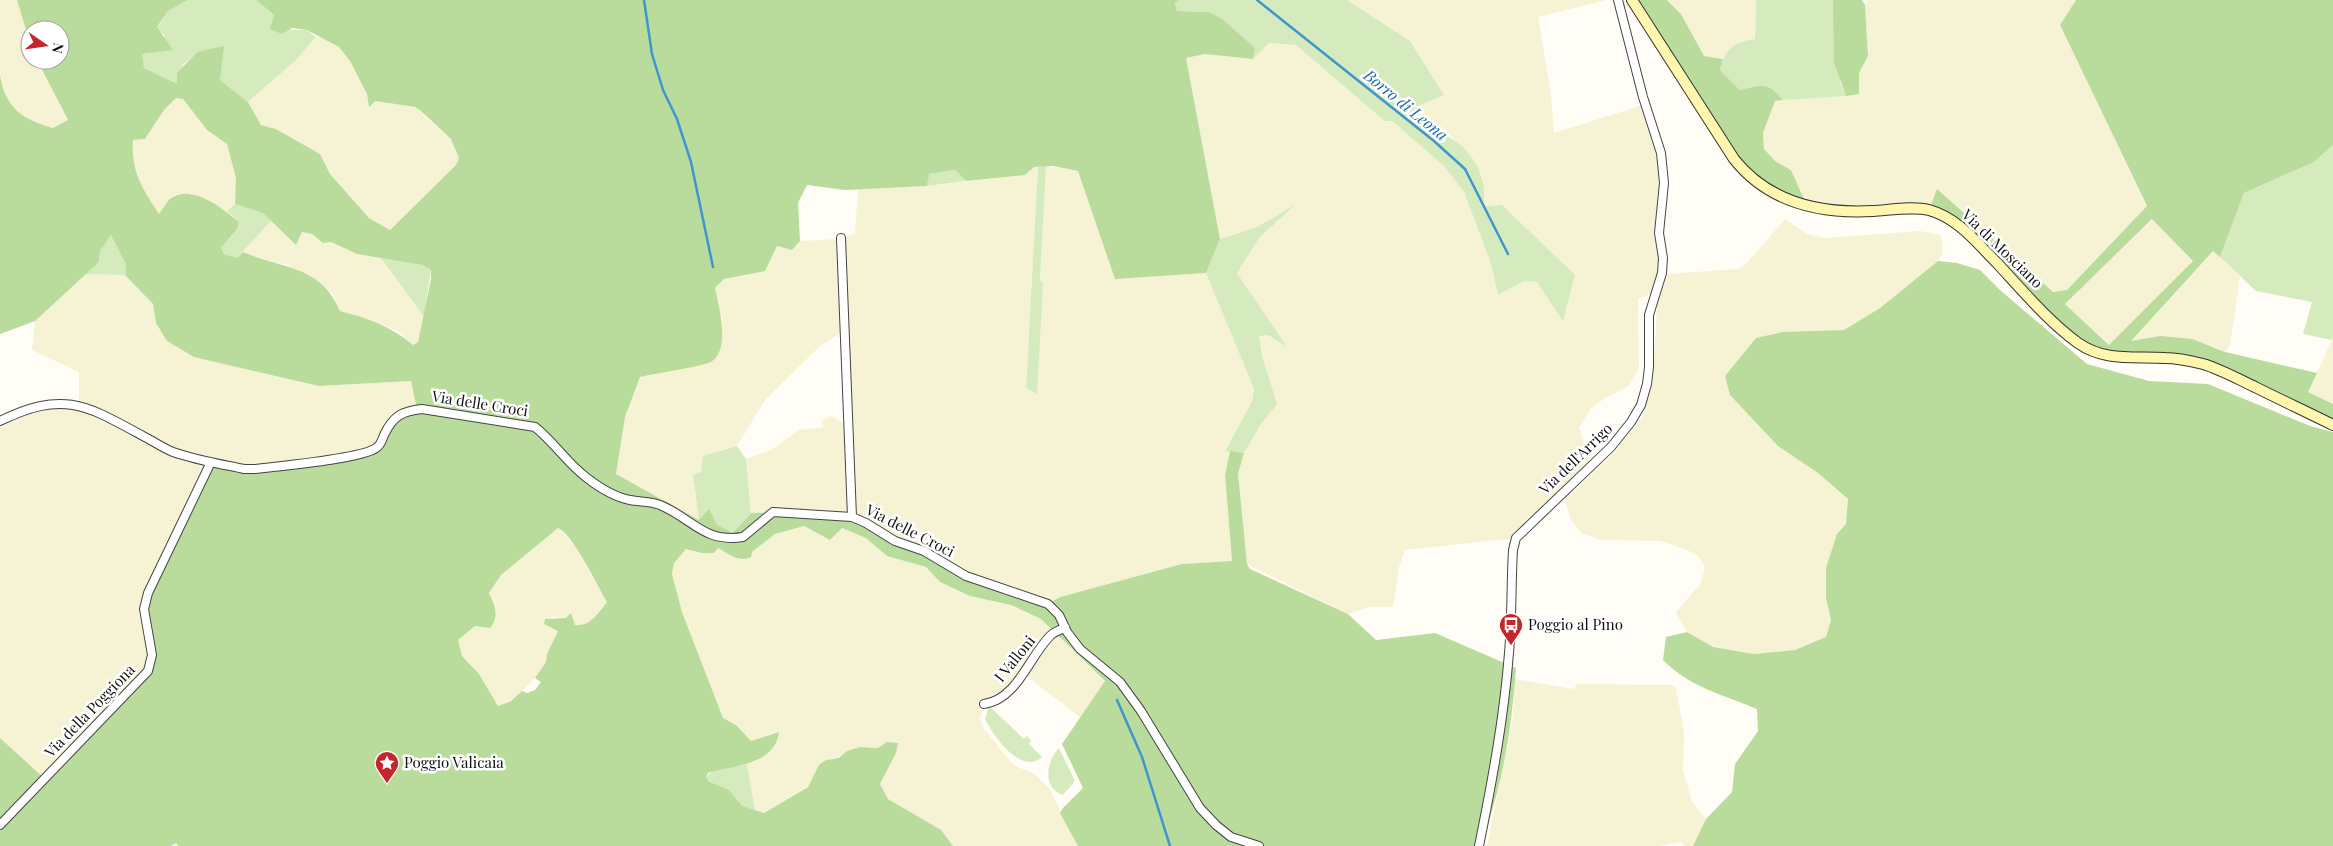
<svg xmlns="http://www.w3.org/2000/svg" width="2333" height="846" viewBox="0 0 2333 846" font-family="'Playfair Display',serif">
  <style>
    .farmland { fill: #f6f3d4 }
    .green { fill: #d5ebbd }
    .forest { fill: #b9dc9c; fill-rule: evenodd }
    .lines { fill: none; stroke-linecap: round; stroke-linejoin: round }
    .stream { stroke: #3f96cf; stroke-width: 2.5 }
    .street-casing { stroke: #444; stroke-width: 10 }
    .secondary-casing { stroke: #333; stroke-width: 12 }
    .street { stroke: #fff; stroke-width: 8 }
    .secondary { stroke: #fff6b0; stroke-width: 10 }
    .labels { text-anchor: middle; stroke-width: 5; stroke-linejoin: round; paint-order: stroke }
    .street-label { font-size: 15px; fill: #111; stroke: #fff }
    .poi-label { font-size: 15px; fill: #111; stroke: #fff; text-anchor: start }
    .water-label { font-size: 16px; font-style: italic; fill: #1768a6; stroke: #fff }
  </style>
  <rect width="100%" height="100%" fill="#fffdf5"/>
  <!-- farmland -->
  <path class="farmland" d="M 0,0 L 17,0 L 30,43 L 30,60 L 37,60 L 68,121 L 53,128 L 33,122 L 18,114 L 8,101 L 0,75 Z
    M 1347,0 L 1606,0 L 1538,17 L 1551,94 L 1554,133 L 1646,104 L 1661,153 L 1659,232 L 1663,258 L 1655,292 L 1638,299 L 1639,368 L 1629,386 L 1607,397 L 1591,408 L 1579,428 L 1592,464 L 1516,538 L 1405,550 L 1399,567 L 1393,607 L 1369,607 L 1348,614 L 1247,564 L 1238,474 L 1244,453 L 1261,424 L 1263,359 L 1259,335 L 1268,335 L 1285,346 L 1237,273 L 1259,238 L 1294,206 L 1257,227 L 1220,239 L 1186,58 L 1205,54 L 1253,59 L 1269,43 L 1296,45 L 1381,118 L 1385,121 L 1392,121 L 1444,166 L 1464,192 L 1491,264 L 1498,295 L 1524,281 L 1537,282 L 1535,239 L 1502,205 L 1484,206 L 1483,180 L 1473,160 L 1450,135 L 1431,126 L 1404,118 L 1418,106 L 1444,95 L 1410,41 Z
    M 1667,0 L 1756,0 L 1755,39 L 1730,48 L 1723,59 L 1704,56 L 1681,14 Z
    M 1868,0 L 2076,0 L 2060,25 L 2147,207 L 2067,290 L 2053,292 L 1937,190 L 1928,210 L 1807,206 L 1791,170 L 1775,161 L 1764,149 L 1763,133 L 1775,100 L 1859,94 L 1859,73 L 1868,56 L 1865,5 Z
    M 316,37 L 326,38 L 339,47 L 350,61 L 367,94 L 369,106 L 375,101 L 415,107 L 451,139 L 456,147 L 459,158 L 456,165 L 390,230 L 369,218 L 330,174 L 320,154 L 276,129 L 261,125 L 248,102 L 296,60 Z
    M 176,98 L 183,99 L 207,130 L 227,144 L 236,178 L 235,204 L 227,211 L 191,193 L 159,214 L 139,183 L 132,158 L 133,140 L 145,139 L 164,110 Z
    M 1046,166 L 1079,171 L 1115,279 L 1206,273 L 1254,389 L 1252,401 L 1225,450 L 1230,451 L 1225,475 L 1232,561 L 1182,564 L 1060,597 L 1048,603 L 987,584 L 896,540 L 855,517 L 842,238 L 855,234 L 858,189 L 927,186 L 1025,175 L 1034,167 L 1038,167 L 1026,387 L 1036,394 L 1043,284 L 1040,280 Z
    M 1785,219 L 1807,234 L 1825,238 L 1920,231 L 1941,235 L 1943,253 L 1938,261 L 1880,308 L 1844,330 L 1827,331 L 1818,473 L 1848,499 L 1846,524 L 1837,534 L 1826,598 L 1831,620 L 1826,637 L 1795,650 L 1754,654 L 1713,647 L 1687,632 L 1679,619 L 1676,612 L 1701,583 L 1705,567 L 1698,556 L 1687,550 L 1660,541 L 1600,540 L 1582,533 L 1571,520 L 1565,500 L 1615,452 L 1643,416 L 1653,372 L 1657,307 L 1667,274 L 1738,269 L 1747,263 Z
    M 2153,219 L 2193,261 L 2110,345 L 2065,304 Z
    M 272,220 L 296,244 L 302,232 L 312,234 L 323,243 L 331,242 L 357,254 L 381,258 L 424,317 L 418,342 L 413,345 L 398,331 L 361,317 L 340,311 L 333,294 L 288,265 L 256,257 L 243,252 Z
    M 839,239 L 843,332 L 820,346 L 765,400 L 737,446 L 703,456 L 701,472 L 693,475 L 699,520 L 616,474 L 625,417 L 640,377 L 711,362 L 723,324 L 715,288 L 724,279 L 765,271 L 777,246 L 792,250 L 800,241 Z
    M 2213,250 L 2240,277 L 2230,346 L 2225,352 L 2215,347 L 2130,342 Z
    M 85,274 L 125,275 L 153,304 L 156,323 L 318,386 L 411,381 L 418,410 L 151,663 L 44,778 L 0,738 L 0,430 L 13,414 L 38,407 L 79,405 L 79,372 L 32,350 L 35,321 Z
    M 2333,337 L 2333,404 L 2308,392 Z
    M 831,416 L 847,426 L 851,516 L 784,511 L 751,513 L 746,459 L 771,450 L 799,430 L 824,427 L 821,421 Z
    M 804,526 L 830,540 L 842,528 L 866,538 L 887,556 L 926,567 L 940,582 L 970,596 L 1011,605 L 1041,619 L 1105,682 L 1080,717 L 1024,674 L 1003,695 L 984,704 L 980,719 L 984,729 L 1011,762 L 1018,767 L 1033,773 L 1049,788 L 1078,846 L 953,846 L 902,807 L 888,799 L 880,784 L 896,753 L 897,743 L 887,742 L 878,748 L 869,747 L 847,751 L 839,758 L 826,760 L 819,766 L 808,786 L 764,813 L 755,810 L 747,764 L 768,753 L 779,732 L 750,741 L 736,725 L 723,718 L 682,612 L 672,574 L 674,563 L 686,549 L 702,553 L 714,553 L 718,548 L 741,560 L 775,534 Z
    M 558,527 L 576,548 L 607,602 L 591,621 L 581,626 L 575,625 L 571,614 L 566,618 L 552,617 L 544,624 L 558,631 L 547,654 L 546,662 L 537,676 L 514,699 L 498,706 L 479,674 L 462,656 L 458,640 L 475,626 L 480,627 L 496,621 L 496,612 L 489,593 L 501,575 Z
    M 1515,679 L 1573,689 L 1578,684 L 1672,685 L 1676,688 L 1684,733 L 1683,770 L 1692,802 L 1706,819 L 1693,846 L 1684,846 L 1681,842 L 1660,846 L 1487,846 L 1513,719 Z"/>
  <!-- green -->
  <path class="green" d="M 188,0 L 256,0 L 274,15 L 271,29 L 307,30 L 316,37 L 296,60 L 248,102 L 220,80 L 220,69 L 197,52 L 183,65 L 177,85 L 144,68 L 141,54 L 152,53 L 165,36 L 157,28 L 168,11 Z
    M 1179,0 L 1347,0 L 1410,41 L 1444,95 L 1418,106 L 1404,118 C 1437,128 1472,142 1482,179 C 1485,187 1484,198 1484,206 L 1502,205 L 1575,275 L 1563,321 L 1537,282 L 1524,281 L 1498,295 L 1491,264 L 1464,192 L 1444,166 L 1392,121 L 1385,121 L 1381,118 L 1296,45 L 1269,43 L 1253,59 L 1255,48 L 1209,12 L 1177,11 L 1175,2 Z
    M 1756,0 L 1833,0 L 1840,82 L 1846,96 L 1783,100 C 1767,81 1763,85 1740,90 L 1720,70 C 1726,47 1733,43 1755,39 Z
    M 2333,145 L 2333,337 L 2332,340 L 2303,334 L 2312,302 L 2256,291 L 2220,257 L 2244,193 L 2314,162 Z
    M 1046,166 L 1040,280 L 1043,284 L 1037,394 L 1026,388 L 1038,167 Z
    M 955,170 L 966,181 L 927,186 L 928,174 Z
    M 235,204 L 263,213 L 272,220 L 237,258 L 224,254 L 221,248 L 237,229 L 239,222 L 227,211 Z
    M 1295,205 L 1259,238 L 1237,273 L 1287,347 L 1268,335 L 1259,336 L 1263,359 L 1277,404 L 1261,424 L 1244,453 L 1225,451 L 1252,401 L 1254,389 L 1206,273 L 1220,239 L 1257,227 Z
    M 111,234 L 126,264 L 125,275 L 85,274 L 99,262 L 100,251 Z
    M 381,258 L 422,265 L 431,270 L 424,317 Z
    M 737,446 L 746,459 L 751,513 L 733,533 L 699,520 L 693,475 L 701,472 L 703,456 Z
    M 989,706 L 1024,739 L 1027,736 L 1031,741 L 1029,744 L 1042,757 C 1021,776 993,735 985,719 Z
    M 1059,748 L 1075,781 L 1063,795 C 1042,788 1046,761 1059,748 Z
    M 747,764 L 755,810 L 742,807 C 731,792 714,787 706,777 L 713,771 Z"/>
  <!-- forest -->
  <path class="forest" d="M 17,0 L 188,0 L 168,11 L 157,27 L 173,50 L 142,54 L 144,68 L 177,84 L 177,73 L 197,52 L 224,46 L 220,80 L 248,102 L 261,125 L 276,129 L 320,154 L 330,174 L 369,218 L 390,230 L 456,165 L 459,158 L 451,139 L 422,112 L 415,107 L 375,101 L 369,107 L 367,94 L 350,61 L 339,47 L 307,30 L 292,28 L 282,34 L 270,29 L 274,15 L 256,0 L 1179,0 L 1175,3 L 1177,11 L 1209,12 L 1222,19 L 1255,48 L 1253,59 L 1205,54 L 1186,58 L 1220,239 L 1206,273 L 1115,279 L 1078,171 L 1053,166 L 1034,167 L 1025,175 L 966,181 L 955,170 L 929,174 L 927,186 L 845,190 L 807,185 L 798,203 L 800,241 L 792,250 L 777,246 L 765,271 L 724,279 L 715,288 C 719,307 731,349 711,362 C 704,366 652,374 640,377 L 625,417 L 616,474 L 699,520 L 709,509 L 717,525 L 733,533 L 751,513 L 784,512 L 853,518 L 914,547 L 965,577 L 1047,604 L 1060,597 L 1182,564 L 1232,561 L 1225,475 L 1230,451 L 1244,453 L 1238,474 L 1247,564 L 1250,569 L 1348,614 L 1376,640 L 1435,633 L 1516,668 C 1512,728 1502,790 1480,846 L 1078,846 L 1060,813 L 1063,808 L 1083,788 L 1062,744 L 1105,681 L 1041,619 L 1011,605 L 970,596 L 940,582 L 926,567 L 887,556 L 866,538 L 842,528 L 830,540 L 804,526 L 775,534 L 752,552 L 751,557 C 739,563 729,554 718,548 L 714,553 L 702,553 L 686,549 L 674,563 L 672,574 L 682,612 L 723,718 L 736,725 L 751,741 L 779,732 C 775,765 734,765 708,773 L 706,777 L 710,782 L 729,790 L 742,806 L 764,813 L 808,787 L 819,765 L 826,760 L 839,758 L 847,751 L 860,747 L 878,748 L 887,742 L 898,743 L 896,753 L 880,784 L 888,799 L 941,830 L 953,846 L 178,846 L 176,843 L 171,846 L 0,846 L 0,738 L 44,778 L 151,663 L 144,609 L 211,462 L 255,469 L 376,448 L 390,423 L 417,409 L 411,381 L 319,386 L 194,357 L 167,341 L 156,323 L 153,304 L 125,275 L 126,264 L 111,235 L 100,251 L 99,262 L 35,321 L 0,334 L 0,75 C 6,109 22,119 53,128 L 68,120 L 37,60 L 60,60 L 60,30 L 30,30 L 30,43 ZM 176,98 L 183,99 L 207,130 L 227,144 L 236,178 L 235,204 L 263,213 L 296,245 L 302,232 L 312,234 L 323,243 L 331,242 L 357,254 L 422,265 L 431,270 L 431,279 L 418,342 L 413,345 C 391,326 367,318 340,311 C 321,265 282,269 243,252 L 237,258 L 224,254 L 221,248 L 237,229 L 239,222 C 222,208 189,181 168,201 C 165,205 162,210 159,214 C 142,188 131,172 133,140 L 145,139 L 164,110 ZM 558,528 C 572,533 598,587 607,602 C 598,613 590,627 575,625 L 571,613 L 566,618 L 545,619 L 544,624 L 558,631 L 547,654 L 546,662 L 535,678 L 541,682 L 535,690 L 527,693 L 522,691 L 511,701 L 498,706 L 479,674 L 462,656 L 458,640 L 475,626 L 490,628 C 500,617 495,606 489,593 L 501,575 Z
    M 1638,0 L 1667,0 L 1681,14 L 1704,56 L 1723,59 L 1720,70 L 1740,90 C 1763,85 1767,81 1783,100 L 1775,101 L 1763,133 L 1764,149 L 1775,161 L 1791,170 L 1807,206 L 1745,173 Z
    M 1833,0 L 1862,0 L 1865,5 L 1868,56 L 1859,73 L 1859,94 L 1846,96 L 1834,63 Z
    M 2076,0 L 2333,0 L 2333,145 L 2314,162 L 2244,193 L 2220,257 L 2213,251 L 2131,341 L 2160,336 L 2192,339 L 2225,352 L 2317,373 L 2308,392 L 2333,404 L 2333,425 L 2203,365 L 2127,359 L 2078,343 L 1980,245 L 1929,210 L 1937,189 L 2053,292 L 2067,290 L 2147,206 L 2060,25 ZM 2152,219 L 2193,261 L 2109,345 L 2065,304 Z
    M 1938,261 L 1957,263 L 1980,270 L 2000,290 L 2087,364 L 2149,381 L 2208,384 L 2310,426 L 2333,432 L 2333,846 L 1693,846 L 1706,819 L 1732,792 L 1735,764 L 1758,731 L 1757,709 C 1724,695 1689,687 1663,660 L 1666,637 L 1687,632 L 1713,647 L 1754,654 L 1795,650 L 1826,637 L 1831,620 L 1826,598 L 1826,568 L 1837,534 L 1846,524 L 1848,499 L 1818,473 L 1778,446 L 1730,395 L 1725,376 L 1756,338 L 1783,332 L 1844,330 L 1880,308 Z"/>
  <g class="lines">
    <!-- stream -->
    <path class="stream" d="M 644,0 L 652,54 L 663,90 L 677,119 L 691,162 L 713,267
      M 1257,0 L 1434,141 L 1465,169 L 1508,254
      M 1117,700 L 1142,757 L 1170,846"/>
    <!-- street casing -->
    <g class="street-casing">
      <path id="street" d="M 841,238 L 852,517
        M 0,421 C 64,390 86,405 143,436 C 153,441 163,448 173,452 C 196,460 220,464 244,469 L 255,469 C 278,466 361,459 376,448 C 381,445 382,440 384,435 C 393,416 402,411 422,409 L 535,427 C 554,442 567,463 587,478 C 600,488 614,497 630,500 C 640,502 651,501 660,505 C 692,518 703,543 743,537 L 773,512 L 852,517 L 866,523 L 895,541 L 924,551 L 966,576 L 1048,604 L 1059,615 L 1067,632 L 1080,649 L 1120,682 L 1141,711 L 1200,808 L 1216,825 L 1231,837 L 1259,846
        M 984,704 C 1018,699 1029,656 1051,635 C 1054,632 1061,630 1065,627
        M 0,825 L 148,671 L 152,655 L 144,609 L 148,593 L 211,462
        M 1479,846 C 1492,782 1504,718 1509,653 C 1512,619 1511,584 1513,550 L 1516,538 L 1611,447 L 1631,422 L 1641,405 L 1647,384 L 1649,367 L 1649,315 L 1662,273 L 1663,258 L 1659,233 L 1664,183 L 1661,153 L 1643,97 L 1618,0"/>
    </g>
    <!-- secondary casing -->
    <g class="secondary-casing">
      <path id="secondary" d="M 1632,0 L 1734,159 C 1768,202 1820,214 1873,211 C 1890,210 1912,206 1929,210 C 1958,218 1977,243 1997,263 C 2022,290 2048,321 2078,343 C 2105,362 2134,356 2165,358 C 2177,358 2191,361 2203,364 C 2220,369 2238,379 2255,387 C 2281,400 2307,412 2333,425"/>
    </g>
    <!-- street -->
    <use href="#street" class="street"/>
    <!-- secondary -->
    <use href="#secondary" class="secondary"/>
  </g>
  <!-- icons -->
  <defs>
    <g id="bus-pin" transform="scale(1.25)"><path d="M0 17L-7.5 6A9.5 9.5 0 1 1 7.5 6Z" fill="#c4262e" stroke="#fff"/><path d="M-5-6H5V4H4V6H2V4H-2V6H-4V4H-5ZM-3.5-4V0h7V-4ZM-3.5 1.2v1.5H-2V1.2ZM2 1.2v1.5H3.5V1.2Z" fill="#fff"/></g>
    <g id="sight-pin" transform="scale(1.25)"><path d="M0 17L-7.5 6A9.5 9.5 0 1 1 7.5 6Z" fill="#c4262e" stroke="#fff"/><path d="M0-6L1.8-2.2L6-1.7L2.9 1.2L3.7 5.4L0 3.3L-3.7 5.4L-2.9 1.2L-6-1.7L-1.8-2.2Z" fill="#fff"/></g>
  </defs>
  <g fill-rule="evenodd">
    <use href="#bus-pin" x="1511" y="625"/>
    <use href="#sight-pin" x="387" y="763"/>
  </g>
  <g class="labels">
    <!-- street labels -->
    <g class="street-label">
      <text transform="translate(2002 249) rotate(44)" y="5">Via di Mosciano</text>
      <text transform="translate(480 404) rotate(9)" y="5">Via delle Croci</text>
      <text transform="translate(1576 459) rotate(-44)" y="5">Via dell'Arrigo</text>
      <text transform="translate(910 531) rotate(27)" y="5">Via delle Croci</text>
      <text transform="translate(1015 659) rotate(-51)" y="5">I Valloni</text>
      <text transform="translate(90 711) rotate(-46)" y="5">Via della Poggiona</text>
    </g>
    <!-- poi labels -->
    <g class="poi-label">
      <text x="1528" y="630">Poggio al Pino</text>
      <text x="404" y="768">Poggio Valicaia</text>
    </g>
    <!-- water labels -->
    <g class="water-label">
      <text transform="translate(1406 105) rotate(39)" y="6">Borro di Leona</text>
    </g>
  </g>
  <!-- north arrow -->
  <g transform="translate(45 45) rotate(103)"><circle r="24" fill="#ffffff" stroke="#a0a0a0"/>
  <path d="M0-4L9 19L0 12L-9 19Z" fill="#c4262e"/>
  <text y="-8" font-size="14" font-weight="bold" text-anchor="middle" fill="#111111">N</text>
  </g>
</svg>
